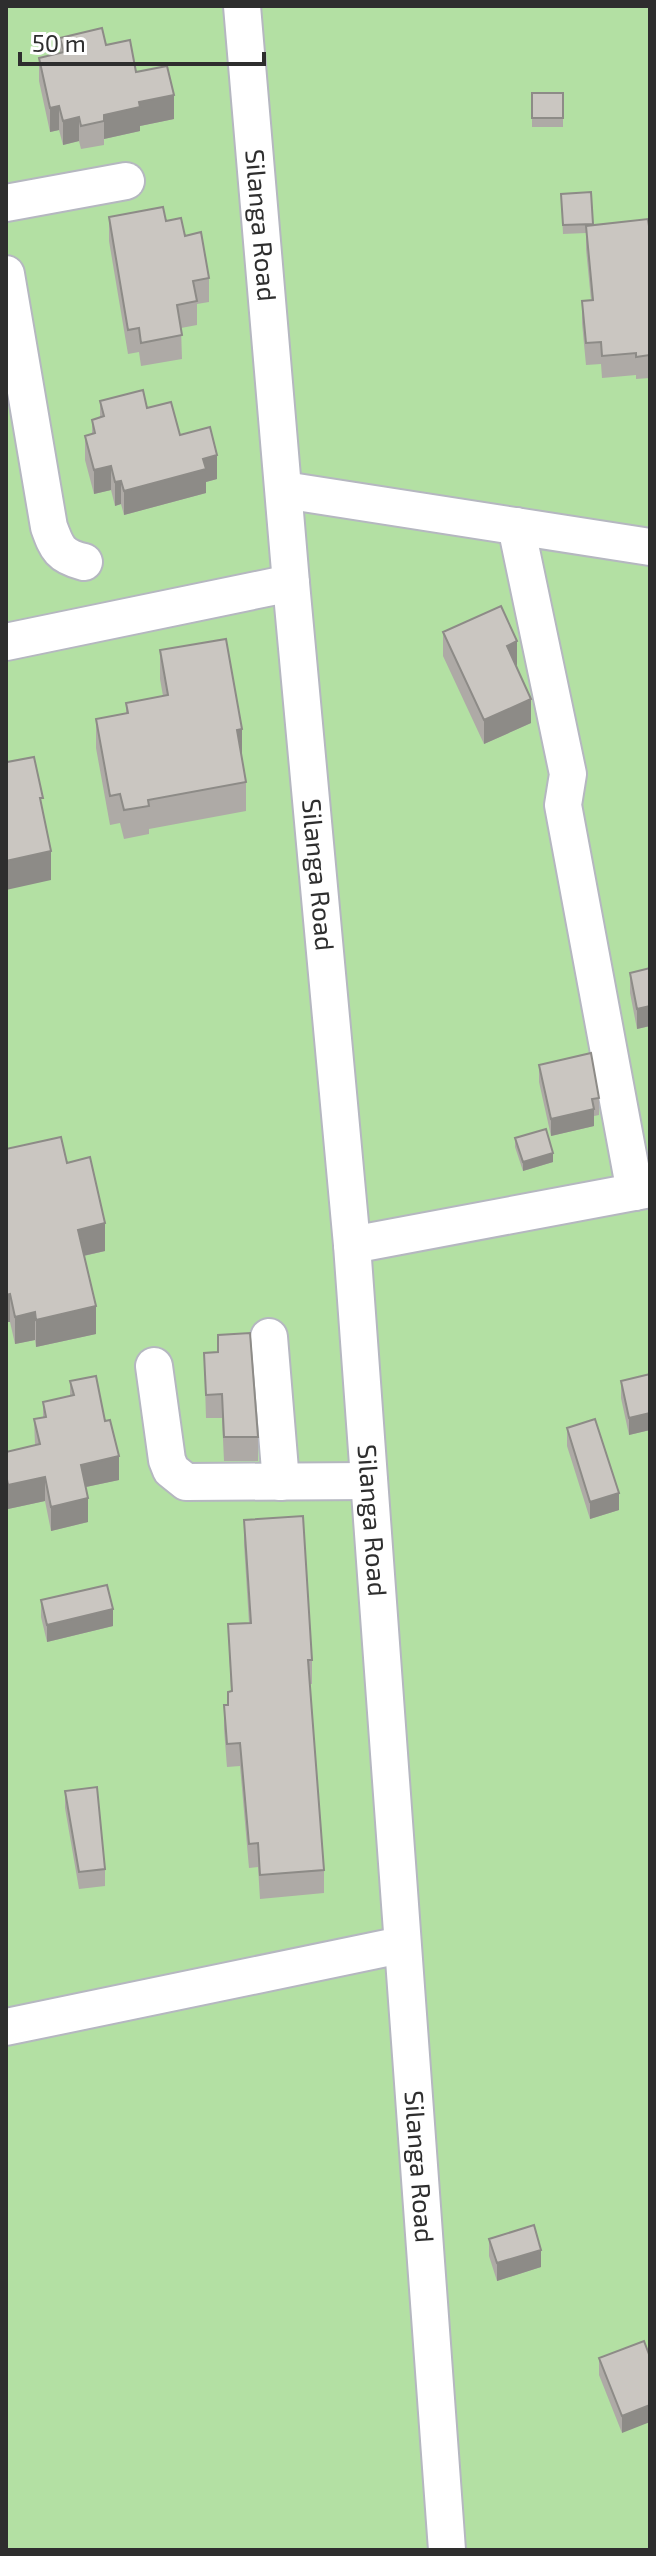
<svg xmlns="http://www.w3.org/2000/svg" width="656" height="2556" viewBox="0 0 656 2556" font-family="'Exo 2',sans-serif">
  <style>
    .green { fill: #b3e0a3 }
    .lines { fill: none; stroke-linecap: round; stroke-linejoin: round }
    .street-casing { stroke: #b5b7c0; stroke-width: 40 }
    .street { stroke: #fff; stroke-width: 36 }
    .wall { fill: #aeaaa6 }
    .shaded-wall { fill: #8d8b87 }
    .building { fill: #cac6c1; stroke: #8d8b87; stroke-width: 2 }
    .labels { text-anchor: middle; stroke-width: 7; stroke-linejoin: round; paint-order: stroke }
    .street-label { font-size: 26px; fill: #2e2e2e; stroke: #fff }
  </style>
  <rect width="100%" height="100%" fill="#eeeae2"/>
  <!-- green -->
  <path class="green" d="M 6,6 L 650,6 L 650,2550 L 6,2550 Z"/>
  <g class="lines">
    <!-- street casing -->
    <g class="street-casing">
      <g id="street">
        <path id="s1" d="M 242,6 L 291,583 L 352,1245 L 447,2550"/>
        <path d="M 6,203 L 126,181"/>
        <path d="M 6,274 L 49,527 C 57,549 60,556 84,562"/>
        <path d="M 284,490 L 650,547"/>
        <path d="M 516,526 L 568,774 L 563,805 L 635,1192"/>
        <path d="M 6,642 L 291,583"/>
        <path d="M 352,1245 L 650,1189"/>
        <path d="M 269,1337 L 281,1482"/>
        <path d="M 154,1366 L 167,1460 L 171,1470 L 186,1482 L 369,1481"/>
        <path d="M 6,2027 L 401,1945"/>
      </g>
    </g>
    <!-- street -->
    <use href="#street" class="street"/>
  </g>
  <!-- wall -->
  <path class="wall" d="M 60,38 L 106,45 L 136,72 L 174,119 L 140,126 L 140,131 L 104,139 L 104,145 L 81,149 L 79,141 L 63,145 L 59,130 L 50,132 L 39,81 L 39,58 L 60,53 Z
    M 532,93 L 563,93 L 563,127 L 532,127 Z
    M 591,192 L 593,226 L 650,233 L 650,378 L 636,379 L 636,375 L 602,378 L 601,364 L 586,365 L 582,323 L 582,301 L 591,300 L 586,249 L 586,233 L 563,234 L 561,194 Z
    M 109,217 L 166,221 L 185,236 L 209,278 L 209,302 L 197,304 L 197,325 L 181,328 L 182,359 L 141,366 L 139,352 L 128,354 L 109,241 Z
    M 100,401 L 147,408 L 180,435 L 217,479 L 206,482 L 206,493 L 124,515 L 121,504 L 115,506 L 111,490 L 94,494 L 85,460 L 85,436 L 92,434 L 92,420 L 100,417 Z
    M 443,632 L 517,665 L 516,666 L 531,723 L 484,744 L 443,656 Z
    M 160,650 L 242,758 L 246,782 L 246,811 L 149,829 L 149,834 L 124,839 L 120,823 L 110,825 L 96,748 L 96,719 L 126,713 L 126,703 L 163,696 L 160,679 Z
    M 650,968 L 650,1026 L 637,1029 L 630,993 L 630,973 Z
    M 539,1065 L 599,1098 L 599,1115 L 594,1116 L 594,1126 L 551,1136 L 539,1082 Z
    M 515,1138 L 553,1162 L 523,1171 L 515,1147 Z
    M 6,1149 L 67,1163 L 105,1251 L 84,1256 L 96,1334 L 36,1347 L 35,1340 L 15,1344 L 10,1322 Z
    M 218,1335 L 258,1437 L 258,1461 L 224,1461 L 222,1418 L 206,1418 L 204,1353 L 218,1352 Z
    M 650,1374 L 650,1430 L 629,1435 L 621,1398 L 621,1381 Z
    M 70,1381 L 119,1480 L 86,1487 L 88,1522 L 51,1531 L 45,1501 L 8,1509 L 6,1498 L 6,1452 L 35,1445 L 34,1419 L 43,1417 L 43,1402 L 70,1396 Z
    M 567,1428 L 619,1510 L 590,1519 L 567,1446 Z
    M 244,1520 L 312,1660 L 312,1684 L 310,1684 L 324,1870 L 324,1893 L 260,1899 L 258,1867 L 249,1868 L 240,1766 L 227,1767 L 224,1729 L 224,1705 L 228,1705 L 231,1691 L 228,1624 L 249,1623 L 244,1544 Z
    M 41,1600 L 113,1626 L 47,1642 L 41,1617 Z
    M 65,1791 L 105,1869 L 105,1886 L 79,1889 L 65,1808 Z
    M 489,2239 L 541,2267 L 497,2281 L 489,2256 Z
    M 644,2341 L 622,2433 L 599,2375 L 599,2358 Z"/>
  <!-- shaded-wall -->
  <path class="shaded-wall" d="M 174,95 L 174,119 L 140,126 L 140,131 L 104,139 L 104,115 L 139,102 Z
    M 59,106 L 59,130 L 50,132 L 50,108 Z
    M 79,117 L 79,141 L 63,145 L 63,121 Z
    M 217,455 L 217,479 L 206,482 L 206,493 L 124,515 L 124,491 L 203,459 Z
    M 111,466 L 111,490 L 94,494 L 94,470 Z
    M 121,481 L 121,504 L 115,506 L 115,482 Z
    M 517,641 L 517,665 L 507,670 L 507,646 Z
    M 531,699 L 531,723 L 484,744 L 484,720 Z
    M 242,729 L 242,758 L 237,730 Z
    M 51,851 L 51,880 L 6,890 L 6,861 Z
    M 650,1006 L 650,1026 L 637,1029 L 637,1009 Z
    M 594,1109 L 594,1126 L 551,1136 L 551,1119 Z
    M 553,1153 L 553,1162 L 523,1171 L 523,1162 Z
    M 105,1223 L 105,1251 L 78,1257 L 78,1230 Z
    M 10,1294 L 10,1322 L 6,1322 L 6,1295 Z
    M 96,1306 L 96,1334 L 36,1347 L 36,1320 Z
    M 35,1312 L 35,1340 L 15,1344 L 15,1317 Z
    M 650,1413 L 650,1430 L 629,1435 L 629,1418 Z
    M 119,1456 L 119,1480 L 81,1488 L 81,1465 Z
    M 45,1477 L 45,1501 L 8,1509 L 8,1485 Z
    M 619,1493 L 619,1510 L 590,1519 L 590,1502 Z
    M 88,1498 L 88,1522 L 51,1531 L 51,1507 Z
    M 113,1609 L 113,1626 L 47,1642 L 47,1625 Z
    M 541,2250 L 541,2267 L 497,2281 L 497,2263 Z
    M 650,2405 L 650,2422 L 622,2433 L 622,2416 Z"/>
  <!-- building -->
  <path class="building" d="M 102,28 L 106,45 L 130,40 L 136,72 L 167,66 L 174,95 L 139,102 L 140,107 L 104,115 L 104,121 L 81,126 L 79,117 L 63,121 L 59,106 L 50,108 L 39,58 L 64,52 L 60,38 Z
    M 532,93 L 563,93 L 563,118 L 532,118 Z
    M 591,192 L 593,224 L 563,225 L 561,194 Z
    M 163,207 L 166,221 L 181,218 L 185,236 L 201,232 L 209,278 L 193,281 L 197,301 L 177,305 L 182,335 L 141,343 L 139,328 L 128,330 L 109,217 Z
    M 648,219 L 650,233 L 650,355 L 636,357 L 636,353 L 602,356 L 601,342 L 586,343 L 582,301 L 593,300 L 586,226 Z
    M 143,390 L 147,408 L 171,402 L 180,435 L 210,427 L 217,455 L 203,459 L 206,469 L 124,491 L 121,481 L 115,482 L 111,466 L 94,470 L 85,436 L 95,433 L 92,420 L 104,416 L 100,401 Z
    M 501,606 L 517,641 L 507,646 L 531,699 L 484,720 L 443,632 Z
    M 226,639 L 242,729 L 237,730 L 246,782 L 148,800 L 149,806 L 124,810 L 120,794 L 110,796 L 96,719 L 128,713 L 126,703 L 168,695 L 160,650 Z
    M 6,757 L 7,762 L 34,757 L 43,798 L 40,798 L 51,851 L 6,861 Z
    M 650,968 L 650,1006 L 637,1009 L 630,973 Z
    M 591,1053 L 599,1098 L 592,1099 L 594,1109 L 551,1119 L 539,1065 Z
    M 546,1129 L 553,1153 L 523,1162 L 515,1138 Z
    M 61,1137 L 67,1163 L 90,1157 L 105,1223 L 78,1230 L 96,1306 L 36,1320 L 35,1312 L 15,1317 L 10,1294 L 6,1295 L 6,1149 Z
    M 250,1333 L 258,1437 L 224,1437 L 222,1394 L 206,1395 L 204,1353 L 218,1352 L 218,1335 Z
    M 650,1374 L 650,1413 L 629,1418 L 621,1381 Z
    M 96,1376 L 105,1421 L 110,1420 L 119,1456 L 81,1465 L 88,1498 L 51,1507 L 45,1477 L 8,1485 L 6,1474 L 6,1452 L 40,1444 L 34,1419 L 46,1417 L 43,1402 L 74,1395 L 70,1381 Z
    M 595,1419 L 619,1493 L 590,1502 L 567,1428 Z
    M 303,1516 L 312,1660 L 308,1660 L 324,1870 L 260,1875 L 258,1843 L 249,1844 L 240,1743 L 227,1744 L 224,1705 L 228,1705 L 228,1692 L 232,1691 L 228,1624 L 251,1623 L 244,1520 Z
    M 107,1585 L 113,1609 L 47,1625 L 41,1600 Z
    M 97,1787 L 105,1869 L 79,1872 L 65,1791 Z
    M 534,2225 L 541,2250 L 497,2263 L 489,2239 Z
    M 644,2341 L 650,2357 L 650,2405 L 622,2416 L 599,2358 Z"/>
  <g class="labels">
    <!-- street labels -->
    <g class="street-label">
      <text dy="9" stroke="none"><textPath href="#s1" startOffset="220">Silanga Road</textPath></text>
      <text dy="9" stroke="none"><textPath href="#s1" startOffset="872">Silanga Road</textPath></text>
      <text dy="9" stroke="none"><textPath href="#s1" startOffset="1520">Silanga Road</textPath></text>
      <text dy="9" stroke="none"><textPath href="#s1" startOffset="2168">Silanga Road</textPath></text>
    </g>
  </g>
  <!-- border -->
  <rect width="656" height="2556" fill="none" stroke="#2e2e2e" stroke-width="16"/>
  <!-- scale -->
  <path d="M20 52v12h244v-12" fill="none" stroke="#2e2e2e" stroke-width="4"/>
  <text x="32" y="52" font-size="24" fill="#2e2e2e" stroke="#ffffff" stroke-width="6" paint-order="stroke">50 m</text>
</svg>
